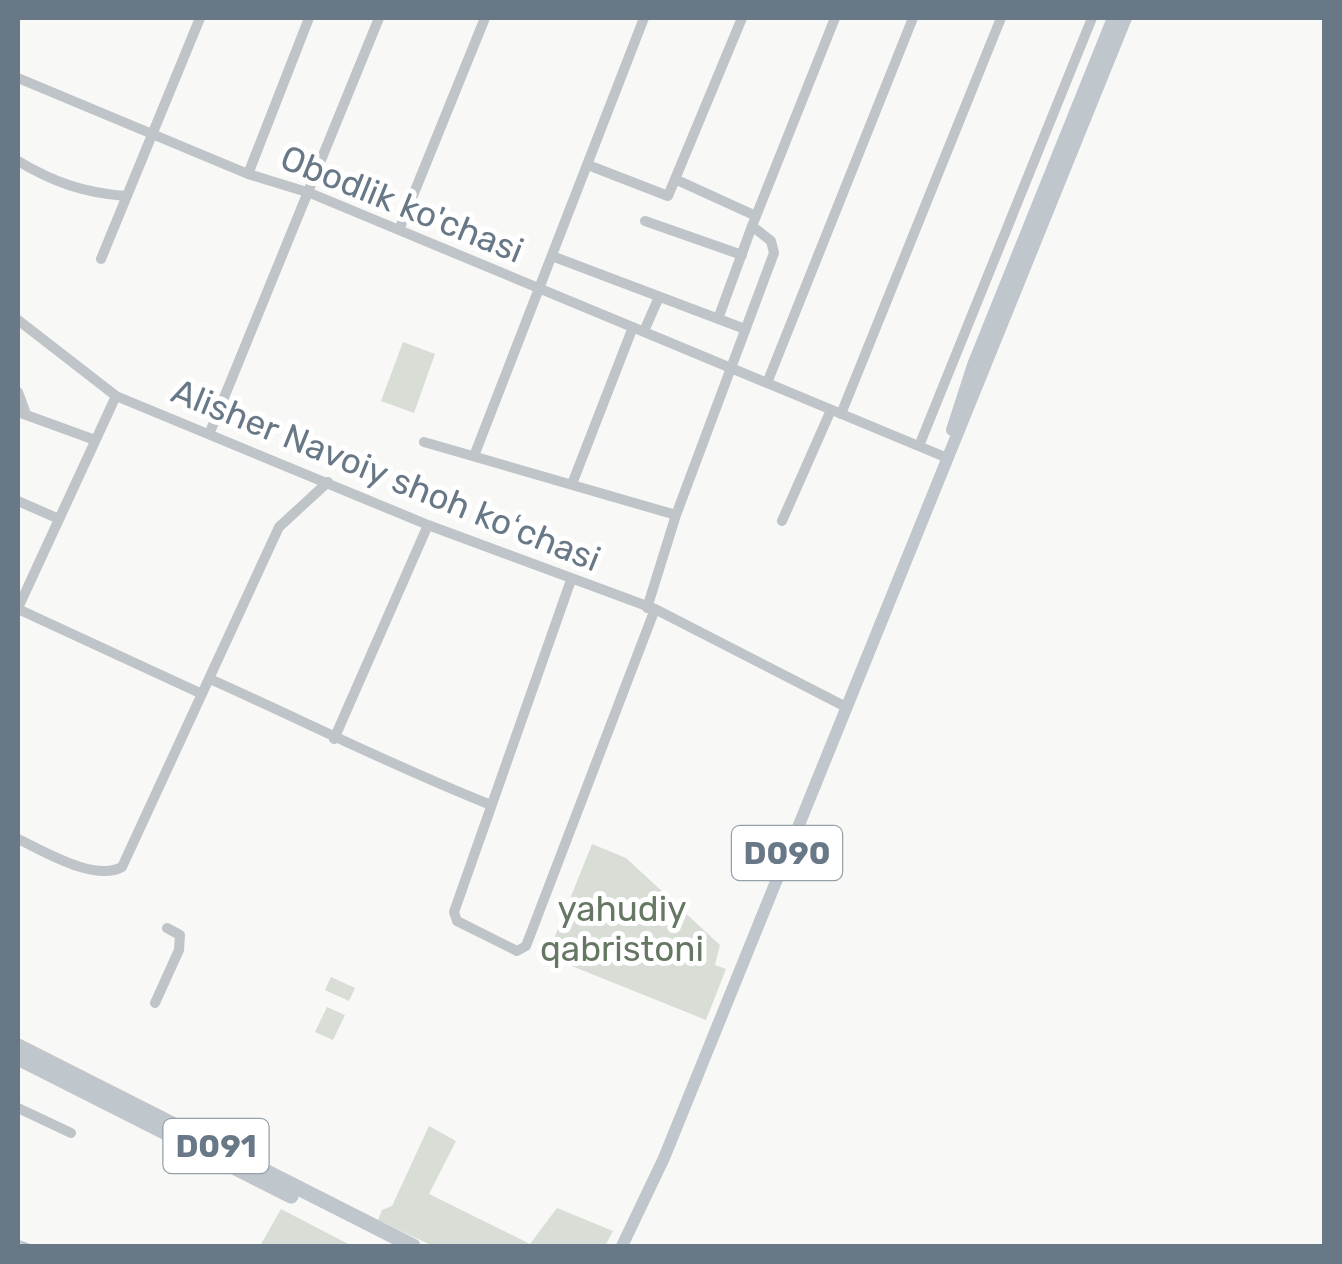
<svg xmlns="http://www.w3.org/2000/svg" width="1342" height="1264" viewBox="0 0 1342 1264" font-family="Rubik,sans-serif">
  <style>
    .green { fill: #d8ddd5 }
    .lines { fill: none; stroke-linecap: round; stroke-linejoin: round }
    .stream { stroke: #bbc5ca; stroke-width: 2.5 }
    .minor { stroke: #bfc4c8; stroke-width: 10 }
    .major { stroke: #bfc6cc; stroke-width: 12 }
    .highway { stroke: #bfc6cc; stroke-width: 15 }
    .labels { text-anchor: middle; stroke-width: 10; stroke-linejoin: round; paint-order: stroke }
    .shield { fill: #fff; stroke: #95a0aa; stroke-width: 2.5 }
    .shield-label { font-size: 32px; font-weight: bold; fill: #687886 }
    .street-label { font-size: 35px; fill: #687886; stroke: #fff }
    .park-label { font-size: 35px; fill: #667863; stroke: #fff }
  </style>
  <rect width="100%" height="100%" fill="#f8f8f6"/>
  <!-- green -->
  <path class="green" d="M 403,342 L 435,354 L 414,413 L 381,401 Z
    M 592,844 L 626,858 L 720,945 L 715,965 L 726,969 L 706,1020 L 547,956 Z
    M 331,977 L 355,988 L 349,1001 L 325,990 Z
    M 327,1007 L 345,1015 L 333,1040 L 315,1032 Z
    M 429,1126 L 456,1141 L 429,1194 L 530,1244 L 557,1208 L 613,1231 L 605,1246 L 433,1246 L 378,1220 L 382,1210 L 392,1206 Z
    M 281,1209 L 352,1246 L 260,1246 Z"/>
  <g class="lines">
    <!-- stream -->
    <path class="stream" d="M 18,1241 L 32,1246"/>
    <!-- minor -->
    <path class="minor" d="M 18,78 L 248,174 L 310,193 L 945,457
      M 18,161 C 53,182 84,193 126,196
      M 588,165 L 668,196 L 742,18
      M 248,174 L 309,18
      M 677,180 L 756,216
      M 645,221 L 742,255
      M 399,230 L 485,18
      M 552,256 L 745,329
      M 101,259 L 200,18
      M 718,319 L 752,226
      M 18,320 L 116,396 L 428,525 L 655,609 L 846,707
      M 644,331 L 659,297
      M 767,383 L 913,18
      M 18,392 L 26,414
      M 18,412 L 95,440
      M 841,414 L 1001,18
      M 210,432 L 379,18
      M 424,442 L 676,515
      M 919,446 L 1092,18
      M 474,456 L 644,18
      M 572,484 L 633,327
      M 18,501 L 59,519
      M 782,521 L 831,410
      M 571,580 L 454,912 L 457,921 L 517,951 L 526,946 L 655,609
      M 18,608 L 116,396
      M 647,608 L 676,515 L 774,253 L 771,241 L 752,226 L 835,18
      M 18,609 L 202,694
      M 210,679 C 304,721 395,767 491,805
      M 334,739 L 428,525
      M 18,839 C 44,851 94,882 122,867 L 279,527 L 328,482
      M 155,1003 L 179,950 L 180,935 L 167,928
      M 18,1108 L 71,1133"/>
    <!-- major -->
    <path class="major" d="M 952,430 L 973,365 L 1113,18
      M 622,1246 L 664,1158 L 1126,18"/>
    <!-- highway -->
    <path class="highway" d="M 18,1046 L 413,1246
      M 18,1058 L 291,1196"/>
  </g>
  <g class="labels">
    <!-- shield labels -->
    <g class="shield">
      <rect x="732" y="826" width="110" height="54" rx="8"/>
      <rect x="163.5" y="1119" width="105" height="54" rx="8"/>
    </g>
    <g class="shield-label">
      <text x="787" y="864">D090</text>
      <text x="216" y="1157">D091</text>
    </g>
    <!-- street labels -->
    <g class="street-label">
      <text transform="translate(402 204) rotate(22)" y="12">Obodlik ko'chasi</text>
      <text transform="translate(386 475) rotate(22)" y="12">Alisher Navoiy shoh koʻchasi</text>
    </g>
    <!-- park labels -->
    <g class="park-label">
      <text x="622" y="921">yahudiy<tspan x="622" dy="40">qabristoni</tspan></text>
    </g>
  </g>
  <!-- border -->
  <rect width="1342" height="1264" fill="none" stroke="#687886" stroke-width="40"/>
</svg>
